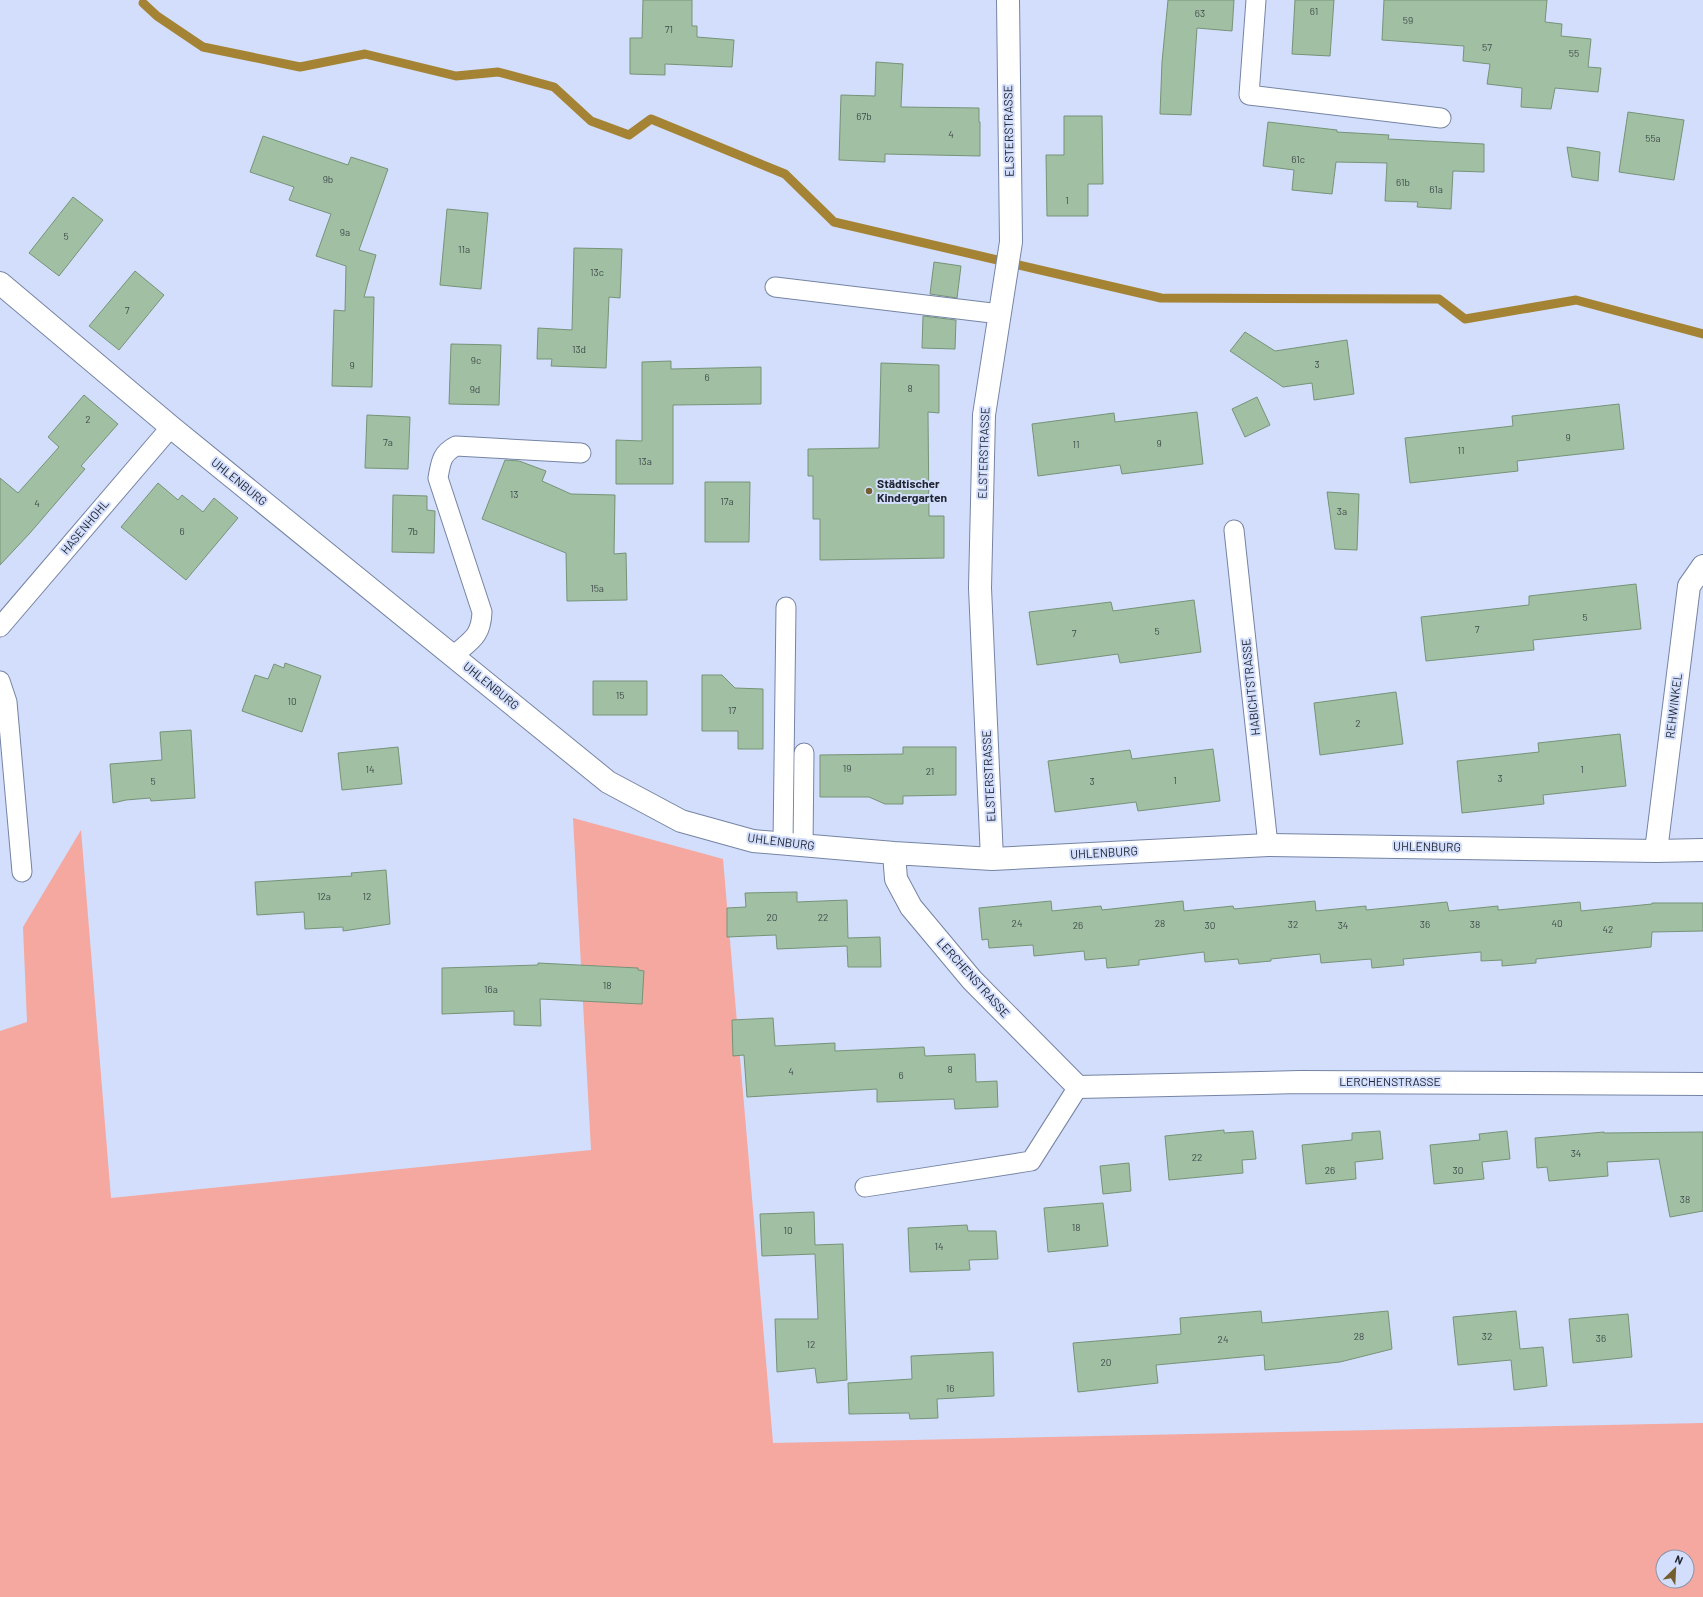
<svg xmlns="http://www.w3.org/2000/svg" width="1703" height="1597" viewBox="0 0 1703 1597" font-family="Barlow,sans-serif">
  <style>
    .green { fill: #f4a89f; fill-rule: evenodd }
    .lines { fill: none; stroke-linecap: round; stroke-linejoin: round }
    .stream { stroke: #a48434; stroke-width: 9 }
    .building { fill: #a1bfa2; stroke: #769378 }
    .service-casing { stroke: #7684a4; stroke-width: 21 }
    .minor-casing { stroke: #7684a4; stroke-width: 24 }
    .service { stroke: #fff; stroke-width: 19 }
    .minor { stroke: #fff; stroke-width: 22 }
    .poi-dot { fill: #735e2d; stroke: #d2defb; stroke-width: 1.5 }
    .labels { text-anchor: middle; stroke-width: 4; stroke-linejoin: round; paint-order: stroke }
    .number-label { font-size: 10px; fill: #404c4e }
    .street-label { font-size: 12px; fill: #202532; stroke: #d2defb }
    .poi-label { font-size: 12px; font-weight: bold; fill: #202532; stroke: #d2defb; text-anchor: start }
  </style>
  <rect width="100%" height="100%" fill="#d2defb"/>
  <!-- green -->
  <path class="green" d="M 573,818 L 723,859 L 773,1443 L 1703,1423 L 1703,1597 L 0,1597 L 0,1031 L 27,1022 L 23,927 L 81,830 L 111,1198 L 591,1150 ZM 1663,1557 L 1687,1557 L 1687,1581 L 1663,1581 Z"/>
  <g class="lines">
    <!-- stream -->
    <path class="stream" d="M 143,3 L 157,16 L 203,47 L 300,67 L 365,54 L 456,76 L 498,72 L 554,87 L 591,121 L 629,135 L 651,119 L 785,174 L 834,222 L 1161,298 L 1439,299 L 1465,319 L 1576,300 L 1703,334"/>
  </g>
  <!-- building -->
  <path class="building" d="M 643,0 L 692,0 L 692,26 L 697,26 L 697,37 L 734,40 L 732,67 L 665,64 L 665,75 L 630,74 L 630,38 L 642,38 Z
    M 1168,0 L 1234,0 L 1232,31 L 1197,28 L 1191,115 L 1160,114 L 1162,62 Z
    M 1295,0 L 1334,0 L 1330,56 L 1292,54 Z
    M 1384,0 L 1547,0 L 1545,22 L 1562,24 L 1561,36 L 1591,39 L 1588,67 L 1601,68 L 1598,92 L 1555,88 L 1551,109 L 1521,107 L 1522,88 L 1487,84 L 1490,64 L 1463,61 L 1464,46 L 1382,40 Z
    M 876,62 L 903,64 L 901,107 L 979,108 L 979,122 L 980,122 L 980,156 L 885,154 L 885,162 L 839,160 L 841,95 L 875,96 Z
    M 1628,112 L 1684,120 L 1674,180 L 1619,172 Z
    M 1064,116 L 1102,116 L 1103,184 L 1088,184 L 1088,216 L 1047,216 L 1046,155 L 1064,155 Z
    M 1268,122 L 1337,130 L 1337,132 L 1389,135 L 1388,139 L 1484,144 L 1484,172 L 1453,171 L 1451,209 L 1417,207 L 1418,202 L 1385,201 L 1387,163 L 1336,162 L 1332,194 L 1292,190 L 1294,170 L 1263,166 Z
    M 263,136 L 348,165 L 351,157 L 388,169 L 359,250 L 376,255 L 364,297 L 374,297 L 372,387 L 332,386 L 334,310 L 345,311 L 346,266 L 316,256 L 331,214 L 289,200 L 294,187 L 250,172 Z
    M 1567,147 L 1600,152 L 1598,181 L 1572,177 Z
    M 73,197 L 103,220 L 59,276 L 29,253 Z
    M 447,209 L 488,213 L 481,289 L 440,285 Z
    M 574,248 L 622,249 L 620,298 L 609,297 L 606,368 L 551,366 L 552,359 L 537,359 L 538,328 L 572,330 Z
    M 934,262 L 961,266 L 957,298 L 930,294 Z
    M 135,271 L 164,295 L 119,350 L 89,326 Z
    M 923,316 L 956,320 L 955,349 L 922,348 Z
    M 1245,332 L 1275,351 L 1347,340 L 1354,394 L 1314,400 L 1312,383 L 1283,387 L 1230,351 Z
    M 451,344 L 501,345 L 499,405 L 449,404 Z
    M 671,361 L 671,369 L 761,367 L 761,404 L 673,405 L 673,484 L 616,484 L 616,440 L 642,441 L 642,362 Z
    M 881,363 L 939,365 L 939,413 L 928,412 L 929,516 L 944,516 L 944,558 L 820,560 L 820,519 L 813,519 L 813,476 L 808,476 L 808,449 L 879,448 Z
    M 84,395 L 118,424 L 81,466 L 85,469 L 30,533 L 0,565 L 0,478 L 18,493 L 59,447 L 48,437 Z
    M 1257,397 L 1270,425 L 1245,437 L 1232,409 Z
    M 1619,404 L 1624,449 L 1517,461 L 1518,471 L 1410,483 L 1405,438 L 1513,426 L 1512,416 Z
    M 1197,412 L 1203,464 L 1122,474 L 1120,465 L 1038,476 L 1032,424 L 1114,413 L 1115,422 Z
    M 367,415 L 410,417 L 408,469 L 365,468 Z
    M 505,460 L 519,461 L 546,471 L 542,481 L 571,494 L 615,495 L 614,554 L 626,553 L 627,600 L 567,601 L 566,553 L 482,519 Z
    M 705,482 L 750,482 L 749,542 L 705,542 Z
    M 158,483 L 178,500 L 182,495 L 203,512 L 214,498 L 238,518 L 186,580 L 121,527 Z
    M 1327,492 L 1359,494 L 1357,550 L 1335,549 Z
    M 393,495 L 427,496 L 427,510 L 435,511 L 434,553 L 392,552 Z
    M 1636,584 L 1641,629 L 1533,640 L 1534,650 L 1426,661 L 1421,617 L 1529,605 L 1529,596 Z
    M 1194,600 L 1201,652 L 1120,663 L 1118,654 L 1037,665 L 1029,612 L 1111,602 L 1113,611 Z
    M 285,663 L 321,676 L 302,732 L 242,711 L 255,675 L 268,679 L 274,664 L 284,668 Z
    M 702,675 L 722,675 L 735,688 L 763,689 L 763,749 L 738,749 L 738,731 L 702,731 Z
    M 593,681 L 647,681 L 647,715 L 593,715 Z
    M 1396,692 L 1403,744 L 1320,755 L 1314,703 Z
    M 191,730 L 195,798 L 151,801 L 150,798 L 126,800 L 113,803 L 110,764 L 162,760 L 160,732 Z
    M 1620,734 L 1626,786 L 1543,795 L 1544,804 L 1462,813 L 1457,761 L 1539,752 L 1538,743 Z
    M 398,747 L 402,784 L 342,790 L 338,753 Z
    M 903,747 L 956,747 L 956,795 L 903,796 L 903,804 L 885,804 L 869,797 L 820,797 L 820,755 L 903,754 Z
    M 1213,749 L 1220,801 L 1138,811 L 1136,802 L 1055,812 L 1048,761 L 1130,750 L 1132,759 Z
    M 386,870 L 390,924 L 343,931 L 343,927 L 305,929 L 304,912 L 257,915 L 255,882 L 352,876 L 351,873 Z
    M 797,892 L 797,902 L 847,900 L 848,938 L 880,937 L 881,967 L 848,967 L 847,946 L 777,949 L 776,935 L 727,937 L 727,908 L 746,907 L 745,893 Z
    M 1051,901 L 1052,911 L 1101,906 L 1102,910 L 1183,901 L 1184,911 L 1233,906 L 1234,909 L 1315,901 L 1316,911 L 1366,906 L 1366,910 L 1447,902 L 1449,911 L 1498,906 L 1498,910 L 1580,902 L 1581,911 L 1652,904 L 1652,903 L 1703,903 L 1703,931 L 1652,932 L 1651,947 L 1536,959 L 1536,963 L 1502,966 L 1502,960 L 1481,961 L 1481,952 L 1403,959 L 1404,965 L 1372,968 L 1371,959 L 1321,963 L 1320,954 L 1271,959 L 1271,961 L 1239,964 L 1238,959 L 1205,962 L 1204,952 L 1139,960 L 1139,965 L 1107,968 L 1106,958 L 1085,960 L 1084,951 L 1034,956 L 1033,945 L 989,948 L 988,939 L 982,940 L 979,908 Z
    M 538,963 L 638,968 L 638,970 L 644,971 L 642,1004 L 540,999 L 541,1026 L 514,1025 L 514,1011 L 442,1014 L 442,968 L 538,965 Z
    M 773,1018 L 775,1046 L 835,1043 L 835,1051 L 924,1047 L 925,1056 L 975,1054 L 976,1082 L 997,1081 L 998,1107 L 955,1109 L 954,1099 L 877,1102 L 877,1089 L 747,1097 L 744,1055 L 733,1056 L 732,1020 Z
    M 1224,1130 L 1224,1133 L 1253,1131 L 1256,1159 L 1242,1160 L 1243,1173 L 1169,1180 L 1165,1136 Z
    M 1380,1131 L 1383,1159 L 1355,1162 L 1356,1179 L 1306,1184 L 1302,1145 L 1352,1140 L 1352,1133 Z
    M 1507,1131 L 1510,1159 L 1482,1162 L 1484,1179 L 1434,1184 L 1430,1145 L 1480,1140 L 1479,1134 Z
    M 1604,1132 L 1604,1133 L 1703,1132 L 1703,1211 L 1670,1217 L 1659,1159 L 1607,1162 L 1608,1176 L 1549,1181 L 1547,1167 L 1537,1168 L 1535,1138 Z
    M 1129,1163 L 1131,1191 L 1103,1194 L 1100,1166 Z
    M 1103,1203 L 1108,1246 L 1048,1252 L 1044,1208 Z
    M 814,1212 L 815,1245 L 843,1244 L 847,1380 L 817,1383 L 815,1368 L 777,1372 L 775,1319 L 818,1319 L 815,1254 L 762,1256 L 760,1214 Z
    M 967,1225 L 968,1231 L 996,1231 L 998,1259 L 969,1260 L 970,1270 L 910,1272 L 908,1228 Z
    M 1261,1311 L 1262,1323 L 1388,1311 L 1392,1349 L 1340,1362 L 1265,1370 L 1264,1355 L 1156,1365 L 1158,1383 L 1078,1392 L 1073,1343 L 1181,1334 L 1180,1318 Z
    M 1516,1311 L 1520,1349 L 1543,1347 L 1547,1386 L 1514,1390 L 1511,1360 L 1458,1365 L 1453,1317 Z
    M 1628,1314 L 1632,1357 L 1573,1363 L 1569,1319 Z
    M 993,1352 L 994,1396 L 937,1399 L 938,1418 L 910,1419 L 909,1413 L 849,1414 L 848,1383 L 912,1379 L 911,1356 Z"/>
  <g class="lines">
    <!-- service casing -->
    <g class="service-casing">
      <path id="service" d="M 1256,0 L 1249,95 L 1441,118
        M 775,287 L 1000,314
        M 1234,530 L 1268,845
        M 0,627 L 171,427
        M 453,656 C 471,640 481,637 482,612 L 438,478 C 441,462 441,454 456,446 L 581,453
        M 0,681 L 7,702 L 22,872
        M 783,844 L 786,607
        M 803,846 L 804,753
        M 865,1187 L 1031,1161 L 1078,1087"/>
    </g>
    <!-- minor casing -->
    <g class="minor-casing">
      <path id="minor" d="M 0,283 L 171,427 L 608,782 L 681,821 L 753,841 L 894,853 L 992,859 L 1268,845 L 1656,851 L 1703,850
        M 1656,851 L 1689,586 L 1703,566
        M 894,853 L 896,879 L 911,907 L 972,980 L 1078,1087 L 1300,1082 L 1703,1084
        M 992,859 L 980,588 L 984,415 L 1011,242 L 1008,0"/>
    </g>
    <!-- service -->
    <use href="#service" class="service"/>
    <!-- minor -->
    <use href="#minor" class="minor"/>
  </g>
  <!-- markers -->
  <circle class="poi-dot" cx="869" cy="491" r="4"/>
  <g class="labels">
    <!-- number labels -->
    <g class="number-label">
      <text x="1314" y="15">61</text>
      <text x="1200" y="17">63</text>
      <text x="1408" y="24">59</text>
      <text x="669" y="33">71</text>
      <text x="1487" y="51">57</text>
      <text x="1574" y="57">55</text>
      <text x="864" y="120">67b</text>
      <text x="951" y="138">4</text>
      <text x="1653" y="142">55a</text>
      <text x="1298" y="163">61c</text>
      <text x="328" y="183">9b</text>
      <text x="1403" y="186">61b</text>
      <text x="1436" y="193">61a</text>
      <text x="1067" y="204">1</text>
      <text x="345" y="236">9a</text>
      <text x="66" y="240">5</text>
      <text x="464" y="253">11a</text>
      <text x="597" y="276">13c</text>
      <text x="127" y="314">7</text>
      <text x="579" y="353">13d</text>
      <text x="476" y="364">9c</text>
      <text x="1317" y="368">3</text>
      <text x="352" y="369">9</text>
      <text x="707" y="381">6</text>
      <text x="910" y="392">8</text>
      <text x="475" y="393">9d</text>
      <text x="88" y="423">2</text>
      <text x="1568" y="441">9</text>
      <text x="388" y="446">7a</text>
      <text x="1159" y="447">9</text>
      <text x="1076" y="448">11</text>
      <text x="1461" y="454">11</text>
      <text x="645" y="465">13a</text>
      <text x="514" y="498">13</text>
      <text x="727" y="505">17a</text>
      <text x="37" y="507">4</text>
      <text x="1342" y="515">3a</text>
      <text x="182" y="535">6</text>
      <text x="413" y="535">7b</text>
      <text x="597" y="592">15a</text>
      <text x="1585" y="621">5</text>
      <text x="1477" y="633">7</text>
      <text x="1157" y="635">5</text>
      <text x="1074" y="637">7</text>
      <text x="620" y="699">15</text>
      <text x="292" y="705">10</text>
      <text x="732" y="714">17</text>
      <text x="1358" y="727">2</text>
      <text x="847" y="772">19</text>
      <text x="370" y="773">14</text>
      <text x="1582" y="773">1</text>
      <text x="930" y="775">21</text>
      <text x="1500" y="782">3</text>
      <text x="1175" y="784">1</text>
      <text x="153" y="785">5</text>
      <text x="1092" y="785">3</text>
      <text x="324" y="900">12a</text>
      <text x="367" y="900">12</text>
      <text x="772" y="921">20</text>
      <text x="823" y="921">22</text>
      <text x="1017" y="927">24</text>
      <text x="1160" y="927">28</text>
      <text x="1557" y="927">40</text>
      <text x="1293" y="928">32</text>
      <text x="1425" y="928">36</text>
      <text x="1475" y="928">38</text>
      <text x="1078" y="929">26</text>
      <text x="1210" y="929">30</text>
      <text x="1343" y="929">34</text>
      <text x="1608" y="933">42</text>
      <text x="607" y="989">18</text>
      <text x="491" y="993">16a</text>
      <text x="950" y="1073">8</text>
      <text x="791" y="1075">4</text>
      <text x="901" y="1079">6</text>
      <text x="1576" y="1157">34</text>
      <text x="1197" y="1161">22</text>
      <text x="1330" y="1174">26</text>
      <text x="1458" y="1174">30</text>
      <text x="1685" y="1203">38</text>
      <text x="1076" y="1231">18</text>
      <text x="788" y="1234">10</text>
      <text x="939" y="1250">14</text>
      <text x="1359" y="1340">28</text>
      <text x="1487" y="1340">32</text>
      <text x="1601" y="1342">36</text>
      <text x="1223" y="1343">24</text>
      <text x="811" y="1348">12</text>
      <text x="1106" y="1366">20</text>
      <text x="950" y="1392">16</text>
    </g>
    <!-- street labels -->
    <g class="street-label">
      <text transform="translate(1009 131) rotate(-91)" y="4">ELSTERSTRASSE</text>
      <text transform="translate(984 453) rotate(-88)" y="4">ELSTERSTRASSE</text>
      <text transform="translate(239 482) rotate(39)" y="4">UHLENBURG</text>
      <text transform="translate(85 527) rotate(-50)" y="4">HASENHOHL</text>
      <text transform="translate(491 686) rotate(39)" y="4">UHLENBURG</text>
      <text transform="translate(1251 687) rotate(-96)" y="4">HABICHTSTRASSE</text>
      <text transform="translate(1674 706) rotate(-83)" y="4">REHWINKEL</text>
      <text transform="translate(989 776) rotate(-93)" y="4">ELSTERSTRASSE</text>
      <text transform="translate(781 842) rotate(7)" y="4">UHLENBURG</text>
      <text transform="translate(1427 847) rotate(1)" y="4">UHLENBURG</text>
      <text transform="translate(1104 853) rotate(-3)" y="4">UHLENBURG</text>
      <text transform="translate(973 978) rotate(48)" y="4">LERCHENSTRASSE</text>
      <text x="1390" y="1086">LERCHENSTRASSE</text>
    </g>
    <!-- poi labels -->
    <g class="poi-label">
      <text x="877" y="488">Städtischer<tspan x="877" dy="14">Kindergarten</tspan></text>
    </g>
  </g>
  <!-- north arrow -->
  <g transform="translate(1675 1569) rotate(24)"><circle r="19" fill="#d2defb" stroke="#8b94ab"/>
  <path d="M0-3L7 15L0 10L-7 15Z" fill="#735e2d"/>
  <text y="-6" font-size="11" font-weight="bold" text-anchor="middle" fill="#202532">N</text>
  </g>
</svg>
